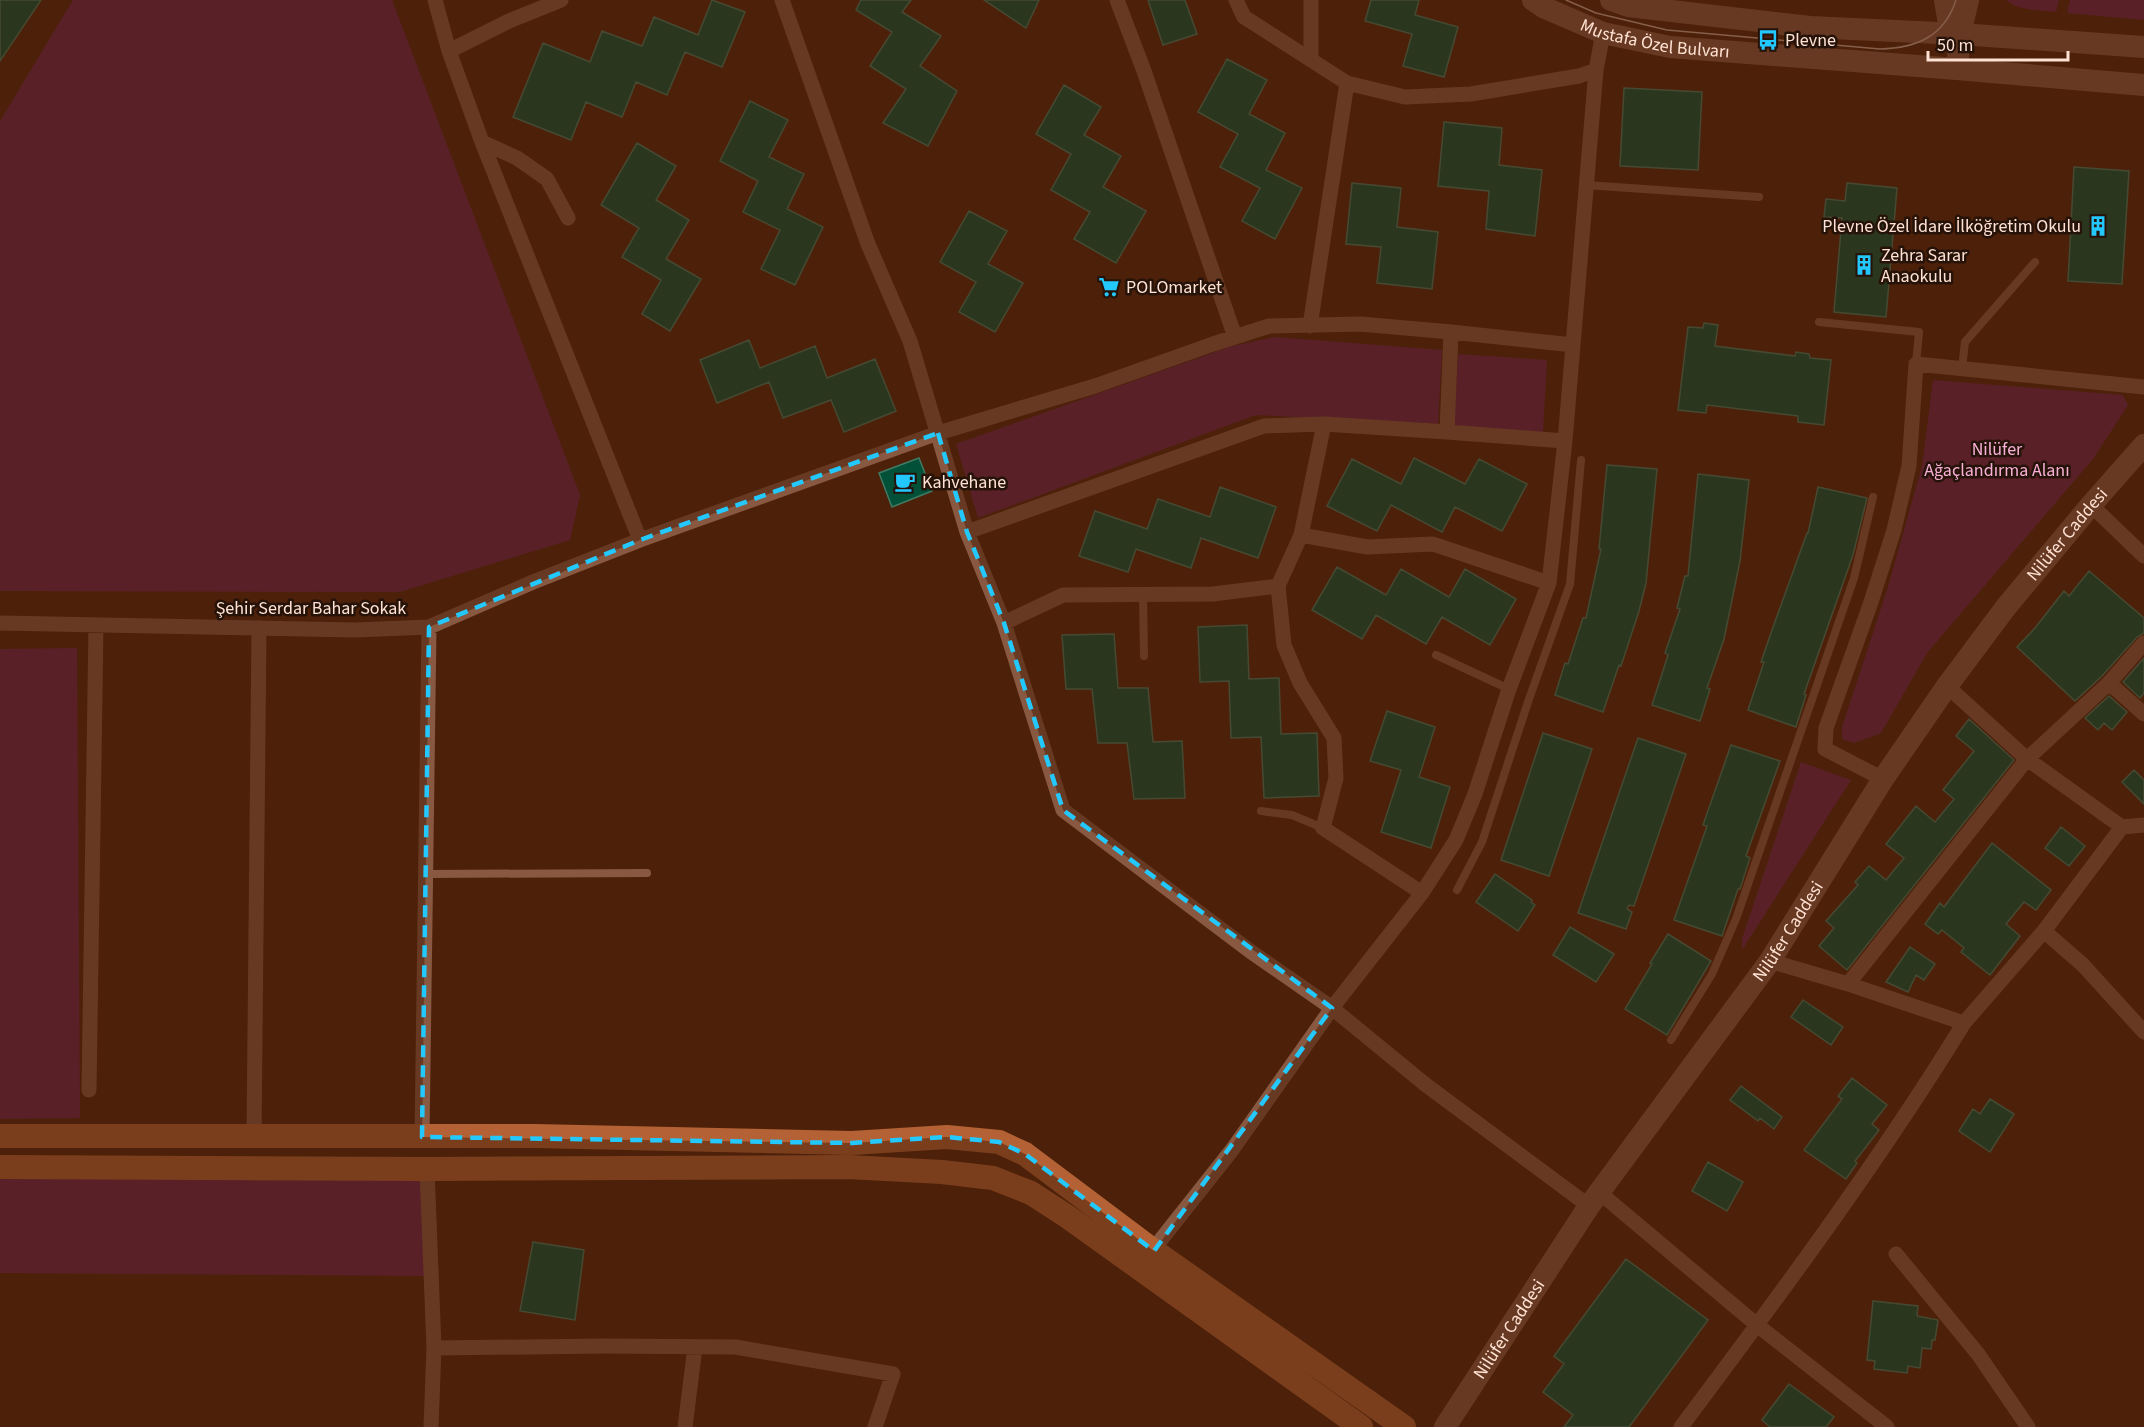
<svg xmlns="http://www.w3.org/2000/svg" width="2144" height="1427" viewBox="0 0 2144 1427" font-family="'Source Sans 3',sans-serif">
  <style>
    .green { fill: #6b1f4e }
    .building { fill: #035039; stroke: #3f7b64; stroke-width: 1.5 }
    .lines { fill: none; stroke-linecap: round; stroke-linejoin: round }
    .lane { stroke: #885840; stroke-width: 8 }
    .street { stroke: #885840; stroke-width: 15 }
    .secondary { stroke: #885840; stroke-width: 22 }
    .primary { stroke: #b46235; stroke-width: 24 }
    .tram { stroke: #caa897; stroke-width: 1.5 }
    .marked { fill: none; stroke: #23c9fe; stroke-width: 4.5; stroke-dasharray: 12 8; stroke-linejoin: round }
    .labels { text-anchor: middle; stroke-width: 5; stroke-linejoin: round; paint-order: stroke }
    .street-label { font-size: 18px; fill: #ffe2d4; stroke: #251208 }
    .poi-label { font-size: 18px; fill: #ffe2d4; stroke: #251208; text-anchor: start }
    .park-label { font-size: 18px; fill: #f8b0d6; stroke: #251208 }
  </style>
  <rect width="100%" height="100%" fill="#4d2109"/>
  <!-- green -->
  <path class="green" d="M 73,0 L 392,0 L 580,495 L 570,540 L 400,592 L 0,591 L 0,121 Z
    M 2006,0 L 2059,0 L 2056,12 C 2039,10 2019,11 2006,0 Z
    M 2070,0 L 2144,0 L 2144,20 L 2067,13 Z
    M 1274,337 L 1442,350 L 1438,424 L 1256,415 L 978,518 L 956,444 L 1232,346 Z
    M 1458,354 L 1547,360 L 1543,432 L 1454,427 Z
    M 1933,380 L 2123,395 L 2128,405 L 2093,459 L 1927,653 L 1881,733 L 1854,743 L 1842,739 L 1842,727 L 1888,587 L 1922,466 Z
    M 77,648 L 80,1118 L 0,1119 L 0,649 Z
    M 1801,762 L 1851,780 L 1742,950 L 1742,939 Z
    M 0,1168 L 427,1169 L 431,1276 L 0,1273 Z"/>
  <!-- building -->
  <path class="building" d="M 0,0 L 41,0 L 0,61 Z
    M 712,0 L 745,12 L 722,67 L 685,52 L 667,95 L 636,82 L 622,117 L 586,102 L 571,140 L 513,117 L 543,43 L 590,62 L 602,31 L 642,46 L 654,17 L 698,35 Z
    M 861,0 L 911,0 L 902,12 L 941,36 L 920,66 L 957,91 L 928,146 L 883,123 L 906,89 L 870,66 L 892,32 L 856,10 Z
    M 984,0 L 1039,0 L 1026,28 Z
    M 1148,0 L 1185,0 L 1197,34 L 1163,45 Z
    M 1371,0 L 1419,0 L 1415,15 L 1458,27 L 1444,77 L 1403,66 L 1412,34 L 1365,21 Z
    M 1227,59 L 1267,80 L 1249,114 L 1285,133 L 1266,170 L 1302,188 L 1275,239 L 1242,221 L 1260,188 L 1220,167 L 1238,134 L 1198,112 Z
    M 1064,85 L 1101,107 L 1084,135 L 1121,156 L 1103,187 L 1146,211 L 1116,263 L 1074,239 L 1090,212 L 1051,190 L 1071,154 L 1036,134 Z
    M 1624,88 L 1702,92 L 1698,170 L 1620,166 Z
    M 750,101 L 788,120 L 769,157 L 804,174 L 787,209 L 823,227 L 795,285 L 761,269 L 780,230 L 743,212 L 758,181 L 720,161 Z
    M 1444,122 L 1502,128 L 1499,165 L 1542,170 L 1535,236 L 1486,229 L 1489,191 L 1438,186 Z
    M 637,143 L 676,166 L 656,200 L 689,220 L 666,259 L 701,279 L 670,331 L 642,314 L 661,280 L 622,257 L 639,228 L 601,205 Z
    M 2074,167 L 2129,171 L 2122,284 L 2068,281 Z
    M 1352,183 L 1401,188 L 1397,227 L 1438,232 L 1432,289 L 1377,283 L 1381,247 L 1346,244 Z
    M 1847,183 L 1897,188 L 1886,317 L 1834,312 L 1842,218 L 1824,217 L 1826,199 L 1845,201 Z
    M 969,211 L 1007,231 L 988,264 L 1023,283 L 995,332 L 959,312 L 976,282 L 940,262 Z
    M 1704,323 L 1718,325 L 1715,346 L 1795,356 L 1796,352 L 1809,354 L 1810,358 L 1831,360 L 1824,425 L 1798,422 L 1798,416 L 1707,405 L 1706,413 L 1678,410 L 1688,327 L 1703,328 Z
    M 749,340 L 760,368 L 815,346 L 827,378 L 875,359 L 896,411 L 844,432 L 831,400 L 783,418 L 769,382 L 717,403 L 700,360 Z
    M 919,458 L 932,491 L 892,507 L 879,473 Z
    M 1414,458 L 1465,484 L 1479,459 L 1527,484 L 1502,531 L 1455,507 L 1442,532 L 1391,505 L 1377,531 L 1327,506 L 1352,459 L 1401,484 Z
    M 1607,465 L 1657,469 L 1646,583 L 1639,611 L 1621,666 L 1619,665 L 1603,712 L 1555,695 L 1565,663 L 1568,664 L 1583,618 L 1586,618 L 1601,549 L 1599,549 Z
    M 1698,474 L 1749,480 L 1740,561 L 1724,639 L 1707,688 L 1710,689 L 1700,721 L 1652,705 L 1668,655 L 1665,653 L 1680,609 L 1677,608 L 1685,576 L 1688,576 Z
    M 1220,487 L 1276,507 L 1258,558 L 1201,538 L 1191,568 L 1136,549 L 1128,572 L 1079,556 L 1095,511 L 1147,529 L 1158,499 L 1210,517 Z
    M 1818,487 L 1867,498 L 1853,555 L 1804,694 L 1806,695 L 1796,727 L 1748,710 L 1764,662 L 1761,662 L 1772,630 L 1807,533 L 1808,533 Z
    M 1337,567 L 1386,595 L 1401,569 L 1449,597 L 1465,569 L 1516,599 L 1490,645 L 1442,617 L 1426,644 L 1376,615 L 1362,639 L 1312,610 Z
    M 2089,571 L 2144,618 L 2144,633 L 2137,637 L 2102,676 L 2075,701 L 2017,647 L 2035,628 L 2064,591 L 2069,596 Z
    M 1247,625 L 1249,679 L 1279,678 L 1281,734 L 1317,733 L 1319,796 L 1264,798 L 1261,737 L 1231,738 L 1229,681 L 1200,682 L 1198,627 Z
    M 1114,634 L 1118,688 L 1148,688 L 1153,742 L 1182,741 L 1185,798 L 1134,799 L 1127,743 L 1098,743 L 1092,689 L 1066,689 L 1062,635 Z
    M 2144,658 L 2144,693 L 2140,698 L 2123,682 Z
    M 2109,696 L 2127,712 L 2112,730 L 2104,723 L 2098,730 L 2085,718 Z
    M 1387,711 L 1435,727 L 1419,777 L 1450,787 L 1431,848 L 1381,832 L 1401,770 L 1370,761 Z
    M 1969,719 L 2014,760 L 1847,970 L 1819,946 L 1834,928 L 1826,921 L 1858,885 L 1855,882 L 1869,866 L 1886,880 L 1904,858 L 1886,844 L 1916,806 L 1935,822 L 1954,799 L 1943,790 L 1974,751 L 1956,736 Z
    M 1543,733 L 1592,749 L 1549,876 L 1501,860 Z
    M 1638,738 L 1686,754 L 1634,906 L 1629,905 L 1627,909 L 1632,912 L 1626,929 L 1578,913 Z
    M 1731,745 L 1780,761 L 1746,856 L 1750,858 L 1740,889 L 1738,889 L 1722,936 L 1674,920 L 1707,826 L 1703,825 Z
    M 2134,770 L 2144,780 L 2144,804 L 2122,782 Z
    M 2061,827 L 2085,846 L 2069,866 L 2045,848 Z
    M 1992,843 L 2051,890 L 2036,910 L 2024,902 L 2006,924 L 2020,936 L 1990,975 L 1961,952 L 1964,948 L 1942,930 L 1938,934 L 1925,924 L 1940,903 L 1944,907 Z
    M 1495,874 L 1532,900 L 1531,902 L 1535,905 L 1518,931 L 1476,902 Z
    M 1570,927 L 1614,954 L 1596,982 L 1553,955 Z
    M 1668,934 L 1711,961 L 1667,1035 L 1625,1009 L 1652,964 L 1650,963 Z
    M 1910,947 L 1935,964 L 1924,980 L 1916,975 L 1908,992 L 1886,982 Z
    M 1803,1000 L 1843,1027 L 1831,1045 L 1791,1017 Z
    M 1852,1078 L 1887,1105 L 1872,1124 L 1879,1130 L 1855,1161 L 1857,1163 L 1846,1179 L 1804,1150 L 1842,1099 L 1838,1096 Z
    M 1741,1086 L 1782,1117 L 1774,1129 L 1760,1118 L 1758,1121 L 1730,1100 Z
    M 1990,1099 L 2014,1114 L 1990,1152 L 1959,1131 L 1973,1109 L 1980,1114 Z
    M 1708,1162 L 1743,1182 L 1727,1211 L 1692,1191 Z
    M 533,1242 L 584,1250 L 575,1320 L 520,1311 Z
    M 1626,1259 L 1708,1320 L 1629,1427 L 1564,1427 L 1573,1415 L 1543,1392 L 1564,1364 L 1554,1356 Z
    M 1873,1301 L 1918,1306 L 1917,1316 L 1938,1320 L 1935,1340 L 1932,1340 L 1931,1349 L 1922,1348 L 1920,1368 L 1908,1366 L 1907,1373 L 1874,1369 L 1875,1361 L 1867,1360 Z
    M 1789,1384 L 1834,1417 L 1826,1427 L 1770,1427 L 1762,1420 Z"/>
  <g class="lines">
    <!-- lane -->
    <path class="lane" d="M 1586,185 L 1759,197
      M 1819,322 L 1919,332 L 1916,364
      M 1962,368 L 1965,342 L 2035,262
      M 1143,594 L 1144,656
      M 1436,655 L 1509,689
      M 1261,811 L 1292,815 L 1323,828
      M 425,874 L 647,873
      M 1457,890 L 1482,842 L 1529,699 L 1570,584 L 1581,460
      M 1671,1040 L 1712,974 L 1736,919 L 1854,578 L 1873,497"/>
    <!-- street -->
    <path class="street" d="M 435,0 L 449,51 L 482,142 L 517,158 L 547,179 L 568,218
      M 782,0 L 868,244 L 910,341 L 967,532 L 1004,623
      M 1117,0 L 1144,71 L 1235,337
      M 1311,0 L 1311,60
      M 449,51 L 509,21 L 561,0
      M 1596,70 L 1603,33
      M 482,142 L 640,540 L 938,433 L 1095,386 L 1213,344 L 1269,326 L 1360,324 L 1451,332
      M 1310,326 L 1347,83
      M 1447,432 L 1565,441
      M 2091,505 L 2144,556
      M 967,532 L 1264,426 L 1324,424
      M 1301,535 L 1367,547 L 1433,544 L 1549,583
      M 1278,586 L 1301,535 L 1324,424 L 1447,432 L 1451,332 L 1573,345
      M 0,623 L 355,630 L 429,627 L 533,582 L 640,540
      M 2109,683 L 2144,714
      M 1947,686 L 2027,759 L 2122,827
      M 1883,779 L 1825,749 L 1826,728 L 1870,605 L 1894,530 L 1909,466 L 1916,364 L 2144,387
      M 1422,893 L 1323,828 L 1336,778 L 1334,738 L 1300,683 L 1284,645 L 1278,586 L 1213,594 L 1063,595 L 1004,623 L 1063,810 L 1250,951 L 1332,1008 L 1426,1085 L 1589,1206
      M 2044,931 L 2083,965 L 2144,1032
      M 1770,961 L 1848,984 L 1964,1023 L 2044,931 L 2122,827 L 2144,825
      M 1848,984 L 2027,759 L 2109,683 L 2144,643
      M 89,1090 L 96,625
      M 254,1136 L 259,628
      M 422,1137 L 429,627
      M 427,1169 L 434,1348 L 431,1427
      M 1600,1193 L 1757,1325 L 1887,1427
      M 1896,1254 L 1978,1354 L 2028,1427
      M 1148,1256 L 1232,1150 L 1332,1008 L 1422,893 L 1456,840 L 1475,794 L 1509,689 L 1549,583 L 1565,441 L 1596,70 L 1579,76 L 1471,94 L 1405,97 L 1347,83 L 1244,17 L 1236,0
      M 434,1348 L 604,1346 L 735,1347 L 893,1374 L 875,1427
      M 685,1427 L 695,1347
      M 1681,1427 C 1779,1296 1878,1163 1964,1023"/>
    <!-- secondary -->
    <g class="secondary">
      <path id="s1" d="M 1533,0 L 1545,8 L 1603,33 L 1670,47 L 1957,69 L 2144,85"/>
      <path d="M 1611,0 L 1628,6 L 1810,27 L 1960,34 L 2144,47"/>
      <path d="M 1945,0 L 1948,18 L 1960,34"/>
      <path d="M 1957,69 L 1960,34 L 1968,0"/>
      <path id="s2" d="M 1445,1427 L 1589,1206 L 1770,961 L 1883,779 L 1947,686 L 2006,607 L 2091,505 L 2144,445"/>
    </g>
    <!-- primary -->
    <path class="primary" d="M 0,1136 L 535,1136 L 852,1143 L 947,1137 L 999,1142 L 1025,1154 L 1154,1251 L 1404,1427
      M 0,1167 L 427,1169 L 848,1167 L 942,1172 L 993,1178 L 1031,1193 L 1068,1217 L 1361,1427"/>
    <!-- tram -->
    <path class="tram" d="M 1566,0 L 1596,13 L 1667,30 L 1880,49 C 1916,48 1944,37 1956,0"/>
  </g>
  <!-- marked area -->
  <path d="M0 0H2144V1427H0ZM 938,433 L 967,532 L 1004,623 L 1063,810 L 1332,1008 L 1154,1251 L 1025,1154 L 999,1142 L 947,1137 L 852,1143 L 422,1137 L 429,627 L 640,540 Z" fill="#4d2109" fill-opacity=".55" fill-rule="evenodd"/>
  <path class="marked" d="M 938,433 L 967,532 L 1004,623 L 1063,810 L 1332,1008 L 1154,1251 L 1025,1154 L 999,1142 L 947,1137 L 852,1143 L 422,1137 L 429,627 L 640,540 Z"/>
  <!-- icons -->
  <defs>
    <g id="bus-bare" transform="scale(1.62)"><path d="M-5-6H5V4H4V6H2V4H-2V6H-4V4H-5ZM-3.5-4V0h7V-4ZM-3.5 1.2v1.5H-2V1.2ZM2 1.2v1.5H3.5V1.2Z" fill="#23c9fe" stroke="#251208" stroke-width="2.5" paint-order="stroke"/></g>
    <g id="building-bare" transform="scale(1.62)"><path d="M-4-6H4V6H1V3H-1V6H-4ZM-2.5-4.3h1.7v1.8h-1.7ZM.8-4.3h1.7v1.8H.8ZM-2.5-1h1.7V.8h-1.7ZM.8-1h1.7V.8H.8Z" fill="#23c9fe" stroke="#251208" stroke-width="2.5" paint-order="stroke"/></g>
    <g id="supermarket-bare" transform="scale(1.62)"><path d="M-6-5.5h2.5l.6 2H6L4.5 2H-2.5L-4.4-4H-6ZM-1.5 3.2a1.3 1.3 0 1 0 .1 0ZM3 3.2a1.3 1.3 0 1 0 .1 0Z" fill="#23c9fe" stroke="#251208" stroke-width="2.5" paint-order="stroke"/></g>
    <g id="cafe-bare" transform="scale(1.62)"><path d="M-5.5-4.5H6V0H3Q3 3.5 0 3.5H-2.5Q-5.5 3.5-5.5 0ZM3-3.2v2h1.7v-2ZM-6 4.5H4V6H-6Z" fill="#23c9fe" stroke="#251208" stroke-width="2.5" paint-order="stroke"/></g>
  </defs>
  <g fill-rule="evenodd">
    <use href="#bus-bare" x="1768" y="40"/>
    <use href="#building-bare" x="2098" y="226"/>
    <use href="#building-bare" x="1864" y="265"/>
    <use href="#supermarket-bare" x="1109" y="287"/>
    <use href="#cafe-bare" x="905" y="482"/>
  </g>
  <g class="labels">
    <!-- street labels -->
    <g class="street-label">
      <text dy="6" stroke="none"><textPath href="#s1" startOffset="130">Mustafa Özel Bulvarı</textPath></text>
      <text dy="6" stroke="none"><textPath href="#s2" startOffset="1089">Nilüfer Caddesi</textPath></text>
      <text x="311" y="614">Şehir Serdar Bahar Sokak</text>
      <text dy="6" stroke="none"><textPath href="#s2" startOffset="603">Nilüfer Caddesi</textPath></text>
      <text dy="6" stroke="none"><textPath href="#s2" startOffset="117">Nilüfer Caddesi</textPath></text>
    </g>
    <!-- poi labels -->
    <g class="poi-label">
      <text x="1785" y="46">Plevne</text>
      <text x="2081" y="232" text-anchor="end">Plevne Özel İdare İlköğretim Okulu</text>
      <text x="1881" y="261">Zehra Sarar<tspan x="1881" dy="21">Anaokulu</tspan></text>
      <text x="1126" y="293">POLOmarket</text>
      <text x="922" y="488">Kahvehane</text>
    </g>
    <!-- park labels -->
    <g class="park-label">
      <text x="1997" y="455">Nilüfer<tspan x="1997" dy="21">Ağaçlandırma Alanı</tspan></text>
    </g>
  </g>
  <!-- scale -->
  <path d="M1928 51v9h140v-9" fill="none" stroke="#ffe2d4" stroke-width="3"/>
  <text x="1937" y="51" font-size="18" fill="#ffe2d4" stroke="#251208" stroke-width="4.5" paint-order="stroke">50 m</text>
</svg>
